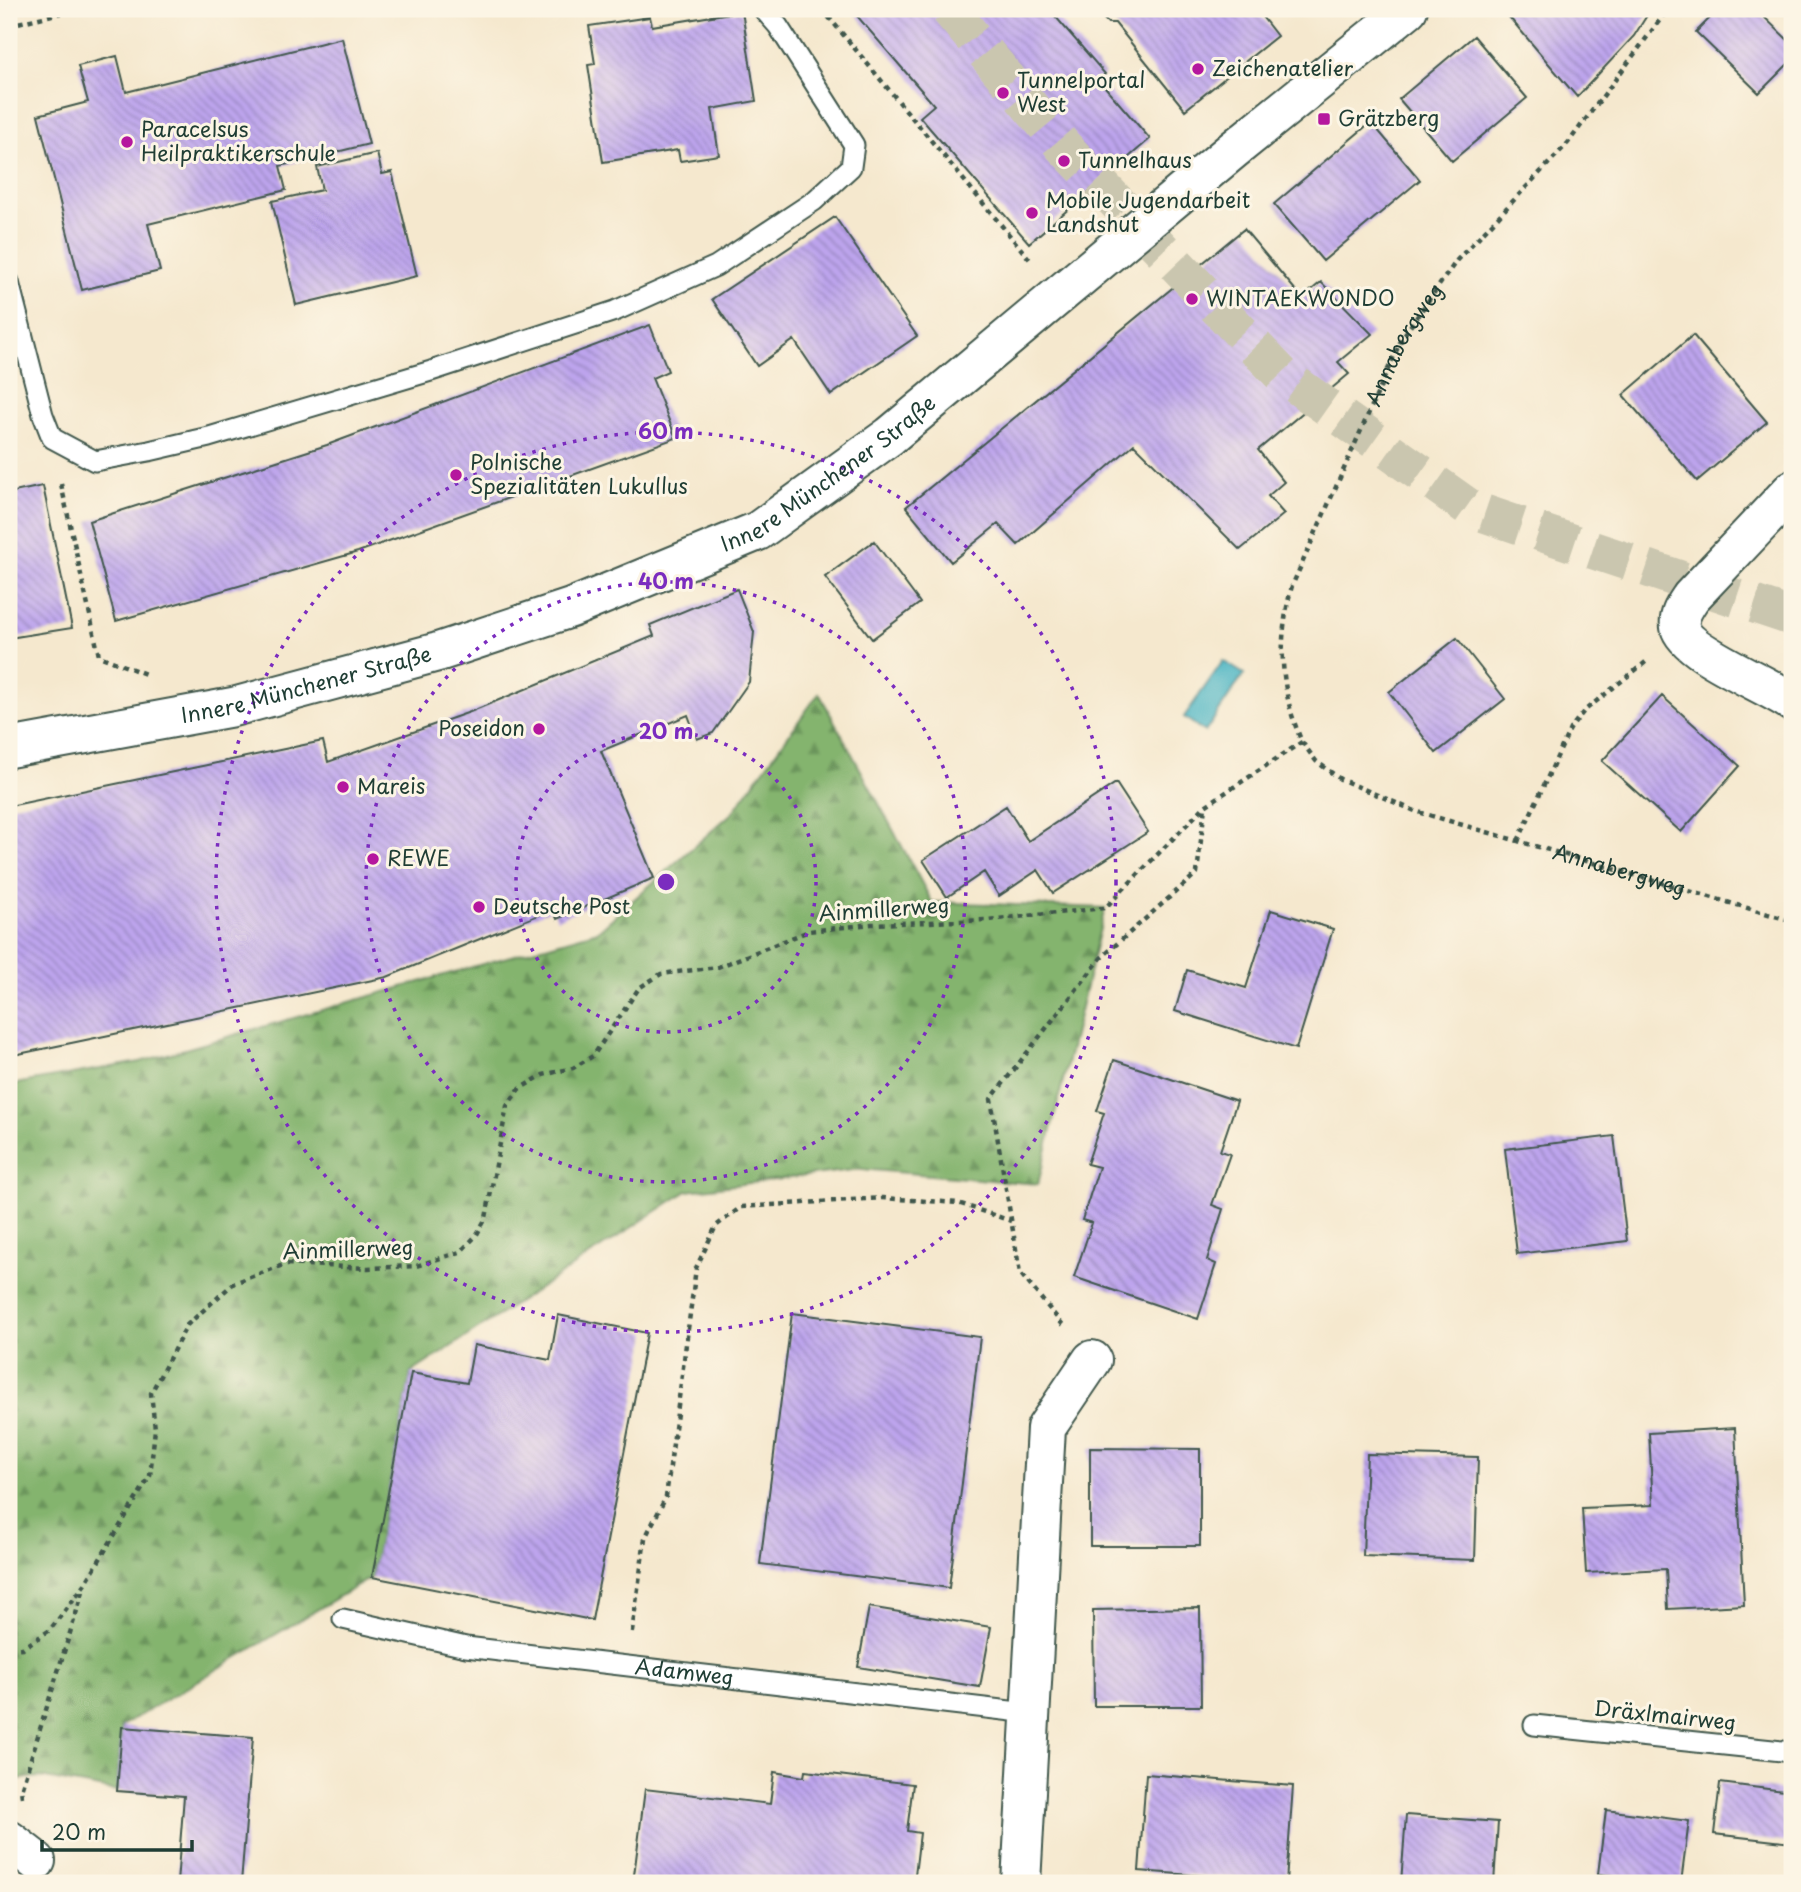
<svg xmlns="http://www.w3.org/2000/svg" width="1801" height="1892" viewBox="0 0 1801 1892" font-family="'Playpen Sans',sans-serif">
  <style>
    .forest { fill: url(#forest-firs); stroke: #527851; stroke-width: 2 }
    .water { fill: #46b3c3; stroke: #32787c; stroke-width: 2 }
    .building { fill: url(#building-back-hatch) }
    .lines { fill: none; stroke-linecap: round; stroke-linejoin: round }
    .secondary-tunnel { stroke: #cac6af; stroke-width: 38; stroke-dasharray: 38 19; stroke-linecap: butt }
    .lane-casing { stroke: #3f574b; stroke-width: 23 }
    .street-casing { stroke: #3f574b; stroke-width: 42 }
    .path { stroke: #3f574b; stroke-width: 4.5; stroke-dasharray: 5 5; stroke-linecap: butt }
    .lane { stroke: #fff; stroke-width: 19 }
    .street { stroke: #fff; stroke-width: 38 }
    .ring { fill: none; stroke: #7b2cbf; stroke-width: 3.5; stroke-dasharray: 3.5 7 }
    .poi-dot { fill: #b5179e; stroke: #fcf5e5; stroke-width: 2.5 }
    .labels { text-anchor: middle; stroke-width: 6; stroke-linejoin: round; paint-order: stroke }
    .poi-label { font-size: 21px; fill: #1f3d34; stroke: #fcf5e5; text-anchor: start }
    .street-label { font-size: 21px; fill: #1f3d34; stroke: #fcf5e5 }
    .centre { fill: #7b2cbf; stroke: #fcf5e5; stroke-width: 3.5 }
    .ring-label { font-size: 21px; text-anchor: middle; font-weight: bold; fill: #7b2cbf; stroke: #fcf5e5; stroke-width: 6; stroke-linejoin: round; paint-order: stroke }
  </style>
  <defs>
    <pattern id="forest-firs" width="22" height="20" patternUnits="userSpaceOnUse" patternTransform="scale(1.75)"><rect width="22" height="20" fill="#84b46e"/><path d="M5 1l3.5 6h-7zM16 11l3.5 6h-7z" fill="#6b945b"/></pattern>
    <pattern id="building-back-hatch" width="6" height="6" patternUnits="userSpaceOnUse" patternTransform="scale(1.75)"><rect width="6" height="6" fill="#bda4ed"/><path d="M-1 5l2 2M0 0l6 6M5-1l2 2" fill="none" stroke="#9987c1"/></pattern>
  </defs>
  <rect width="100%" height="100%" fill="#fcf5e5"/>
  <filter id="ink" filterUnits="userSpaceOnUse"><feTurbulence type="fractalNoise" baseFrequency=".0143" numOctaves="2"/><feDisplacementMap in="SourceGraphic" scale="14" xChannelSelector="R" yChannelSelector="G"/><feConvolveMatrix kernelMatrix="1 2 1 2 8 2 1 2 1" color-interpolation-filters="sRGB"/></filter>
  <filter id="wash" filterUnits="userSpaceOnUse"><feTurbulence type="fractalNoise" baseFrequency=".00686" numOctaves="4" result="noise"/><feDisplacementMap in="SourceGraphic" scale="28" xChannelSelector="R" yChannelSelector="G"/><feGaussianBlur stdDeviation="1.57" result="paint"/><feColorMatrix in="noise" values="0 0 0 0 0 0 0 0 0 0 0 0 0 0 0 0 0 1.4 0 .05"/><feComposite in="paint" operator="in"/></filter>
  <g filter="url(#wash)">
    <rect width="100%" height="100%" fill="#f5e8ce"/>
    <!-- forest -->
    <path class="forest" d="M 819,693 L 932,902 L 1105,908 L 1038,1184 L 860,1169 L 687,1191 L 411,1373 L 372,1577 L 122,1726 L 117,1791 L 40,1777 L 9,1780 L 9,1085 L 140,1062 L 598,931 L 732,813 Z"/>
    <!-- water -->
    <path class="water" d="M 1223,661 L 1244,674 L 1205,732 L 1184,717 Z"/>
    <g id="blocks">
      <!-- building -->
      <path class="building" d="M 851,9 L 1049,9 L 1105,74 L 1099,80 L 1150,139 L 1029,243 L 920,117 L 934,105 Z
        M 1101,9 L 1256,9 L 1277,36 L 1185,110 L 1115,23 L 1108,23 L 1102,17 Z
        M 1506,9 L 1651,9 L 1634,36 L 1577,97 L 1504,11 Z
        M 1719,9 L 1756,9 L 1792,44 L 1792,60 L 1759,93 L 1696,32 Z
        M 742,11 L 756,101 L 712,109 L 719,155 L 680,161 L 678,150 L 603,162 L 588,65 L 595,64 L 589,26 L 650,17 L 652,26 Z
        M 1474,36 L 1527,98 L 1452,161 L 1399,99 Z
        M 342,38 L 369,144 L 280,166 L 286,190 L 148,224 L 160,271 L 82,290 L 38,115 L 88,102 L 78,66 L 117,56 L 126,92 Z
        M 1371,122 L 1420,180 L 1323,261 L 1274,204 Z
        M 377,153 L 382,174 L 392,172 L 417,276 L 296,305 L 272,201 L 322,190 L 317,167 Z
        M 835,217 L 917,336 L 831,395 L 794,340 L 757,366 L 712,299 Z
        M 1244,229 L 1302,298 L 1321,282 L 1372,334 L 1338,362 L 1349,374 L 1258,450 L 1284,482 L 1268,496 L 1284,514 L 1240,550 L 1134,444 L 1018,545 L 998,524 L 951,562 L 906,507 Z
        M 650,325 L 668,371 L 652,378 L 676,438 L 358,552 L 116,621 L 89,521 L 327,445 Z
        M 1693,335 L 1767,422 L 1697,481 L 1623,395 Z
        M 43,486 L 72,628 L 9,638 L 9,493 Z
        M 874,541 L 920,603 L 872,639 L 825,577 Z
        M 737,589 L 754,632 L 749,682 L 713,733 L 697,739 L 688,715 L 601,751 L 654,878 L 557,919 L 553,909 L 387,977 L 9,1056 L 9,806 L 323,741 L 328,762 L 470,712 L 654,636 L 650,625 Z
        M 1457,638 L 1505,699 L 1436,753 L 1389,692 Z
        M 1662,696 L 1740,766 L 1681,832 L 1602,761 Z
        M 1116,783 L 1148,832 L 1053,893 L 1038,870 L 999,896 L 984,872 L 947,897 L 923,860 L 1006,806 L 1028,841 Z
        M 1271,910 L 1333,929 L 1296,1049 L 1175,1011 L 1187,970 L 1246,988 Z
        M 1114,1060 L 1237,1101 L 1220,1151 L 1230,1154 L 1212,1205 L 1223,1209 L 1207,1260 L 1216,1264 L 1198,1319 L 1074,1277 L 1092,1223 L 1082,1220 L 1099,1167 L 1087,1164 L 1104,1113 L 1097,1111 Z
        M 1614,1136 L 1627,1241 L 1517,1254 L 1505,1149 Z
        M 792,1313 L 980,1337 L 949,1588 L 760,1564 Z
        M 558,1315 L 647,1333 L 592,1620 L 372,1577 L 411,1373 L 467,1383 L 474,1345 L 550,1360 Z
        M 1735,1428 L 1744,1605 L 1668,1609 L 1666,1569 L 1586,1573 L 1582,1508 L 1653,1505 L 1649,1433 Z
        M 1090,1448 L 1200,1449 L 1200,1546 L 1090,1546 Z
        M 1367,1454 L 1478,1457 L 1475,1560 L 1363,1556 Z
        M 869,1607 L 991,1627 L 980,1687 L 858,1667 Z
        M 1200,1608 L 1201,1706 L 1094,1706 L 1093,1610 Z
        M 122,1727 L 253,1737 L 241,1883 L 177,1883 L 184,1796 L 117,1791 Z
        M 805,1771 L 913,1784 L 907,1831 L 920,1833 L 914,1883 L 633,1883 L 645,1789 L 770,1804 L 774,1772 L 804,1777 Z
        M 1146,1774 L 1293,1786 L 1286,1882 L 1139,1871 Z
        M 1720,1783 L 1792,1792 L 1792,1843 L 1714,1834 Z
        M 1606,1810 L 1689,1821 L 1681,1883 L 1598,1874 Z
        M 1406,1815 L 1498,1822 L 1494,1883 L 1401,1883 Z"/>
    </g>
  </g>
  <g filter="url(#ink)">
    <use href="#blocks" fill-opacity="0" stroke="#3f574b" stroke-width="2"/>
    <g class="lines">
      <!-- secondary-tunnel -->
      <path class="secondary-tunnel" d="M 949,9 L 1063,146 L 1282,375 L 1471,509 L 1792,617"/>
      <!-- lane casing -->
      <g class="lane-casing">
        <g id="lane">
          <path d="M 9,282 L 43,415 L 52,438 L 95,461 L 149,451 L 209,437 L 431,371 L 615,311 L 716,266 L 814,201 L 851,167 L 854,145 L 778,26 L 763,9"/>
          <path id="s3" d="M 343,1619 L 466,1647 L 1028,1713"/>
          <path d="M 1534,1725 L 1792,1752"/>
        </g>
      </g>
      <!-- street casing -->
      <g class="street-casing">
        <g id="street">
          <path d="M 1792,490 L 1691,597 C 1685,606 1678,615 1680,627 C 1685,652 1769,685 1792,702"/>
          <path id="s4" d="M 9,748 L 233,707 L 438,652 L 571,608 L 758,531 L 890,436 L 1233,150 L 1408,9"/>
          <path d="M 9,1840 L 36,1861"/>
          <path d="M 1021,1883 L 1046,1428 L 1092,1360"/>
        </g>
      </g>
      <!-- path -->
      <g class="path">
        <path d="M 822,9 L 1031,261"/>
        <path d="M 9,25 L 78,9"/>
        <path d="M 61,484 L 99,656 L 148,675"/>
        <path id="s1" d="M 1302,742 L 1316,761 L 1340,779 L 1415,811 L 1792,921"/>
        <path d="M 1518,841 L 1570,729 L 1584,711 L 1647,661"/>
        <path d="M 1063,1325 L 1020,1273 L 991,1099 L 1101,958 L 1197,873 L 1205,807"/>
        <path d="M 632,1632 L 645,1538 L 666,1497 L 696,1268 L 716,1226 L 741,1207 L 882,1198 L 958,1203 L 1011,1221"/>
        <path id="s2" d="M 9,1649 L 23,1648 L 50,1630 L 85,1584 L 150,1476 L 155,1429 L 151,1393 L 187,1325 L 234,1283 L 286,1264 L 368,1268 L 416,1266 L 460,1252 L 476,1236 L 486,1218 L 507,1106 L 519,1089 L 543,1075 L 573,1068 L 593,1056 L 639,988 L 661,974 L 718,967 L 809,931 L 872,924 L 988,920 L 1105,908 L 1205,806 L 1302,742 C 1280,692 1277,639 1292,586 L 1402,338 L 1457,260 L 1568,143 L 1668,9"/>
        <path d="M 22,1797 L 21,1790 L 84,1588"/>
      </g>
      <!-- lane -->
      <use href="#lane" class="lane"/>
      <!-- street -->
      <use href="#street" class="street"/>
    </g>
  </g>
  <!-- distance rings -->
  <g class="ring">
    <circle cx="666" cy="882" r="150"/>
    <circle cx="666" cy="882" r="300"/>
    <circle cx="666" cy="882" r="450"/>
  </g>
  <!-- markers -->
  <g class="poi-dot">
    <circle cx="1198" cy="69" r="7"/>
    <circle cx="1003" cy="93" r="7"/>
    <rect x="1317" y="112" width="14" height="14" rx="3.5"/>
    <circle cx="127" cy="142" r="7"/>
    <circle cx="1064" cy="161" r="7"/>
    <circle cx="1032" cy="213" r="7"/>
    <circle cx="1192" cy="299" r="7"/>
    <circle cx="456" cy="475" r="7"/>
    <circle cx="539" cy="729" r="7"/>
    <circle cx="343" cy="787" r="7"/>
    <circle cx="373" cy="859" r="7"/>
    <circle cx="479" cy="907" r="7"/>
  </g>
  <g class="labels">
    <!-- poi labels -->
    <g class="poi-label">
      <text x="1212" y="76">Zeichenatelier</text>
      <text x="1017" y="88">Tunnelportal<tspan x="1017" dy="24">West</tspan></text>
      <text x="1338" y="126">Grätzberg</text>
      <text x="141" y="137">Paracelsus<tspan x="141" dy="24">Heilpraktikerschule</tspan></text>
      <text x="1078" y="168">Tunnelhaus</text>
      <text x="1046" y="208">Mobile Jugendarbeit<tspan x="1046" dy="24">Landshut</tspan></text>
      <text x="1206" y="306">WINTAEKWONDO</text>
      <text x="470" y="470">Polnische<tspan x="470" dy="24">Spezialitäten Lukullus</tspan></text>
      <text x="525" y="736" text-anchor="end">Poseidon</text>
      <text x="357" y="794">Mareis</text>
      <text x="387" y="866">REWE</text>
      <text x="493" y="914">Deutsche Post</text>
    </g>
    <!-- street labels -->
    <g class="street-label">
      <text dy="7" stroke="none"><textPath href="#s2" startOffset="2191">Annabergweg</textPath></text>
      <text dy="7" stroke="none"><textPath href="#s4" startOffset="872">Innere Münchener Straße</textPath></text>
      <text dy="7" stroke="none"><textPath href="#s4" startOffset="304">Innere Münchener Straße</textPath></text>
      <text dy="7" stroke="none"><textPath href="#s1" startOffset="348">Annabergweg</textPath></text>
      <text transform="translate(884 910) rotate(-4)" y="7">Ainmillerweg</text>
      <text transform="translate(348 1250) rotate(-2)" y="7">Ainmillerweg</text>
      <text dy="7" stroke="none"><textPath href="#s3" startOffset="346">Adamweg</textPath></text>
      <text transform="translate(1665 1716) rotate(6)" y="7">Dräxlmairweg</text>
    </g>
  </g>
  <circle cx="666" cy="882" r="10" class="centre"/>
  <g class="ring-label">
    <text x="666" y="439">60 m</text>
    <text x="666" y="589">40 m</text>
    <text x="666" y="739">20 m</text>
  </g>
  <!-- margin -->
  <rect width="1801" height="1892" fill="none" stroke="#fcf5e5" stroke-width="35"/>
  <!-- scale -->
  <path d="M42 1840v10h150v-10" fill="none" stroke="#1f3d34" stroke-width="3.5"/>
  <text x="52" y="1840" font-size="21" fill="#1f3d34" stroke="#fcf5e5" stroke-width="5" paint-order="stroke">20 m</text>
</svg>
